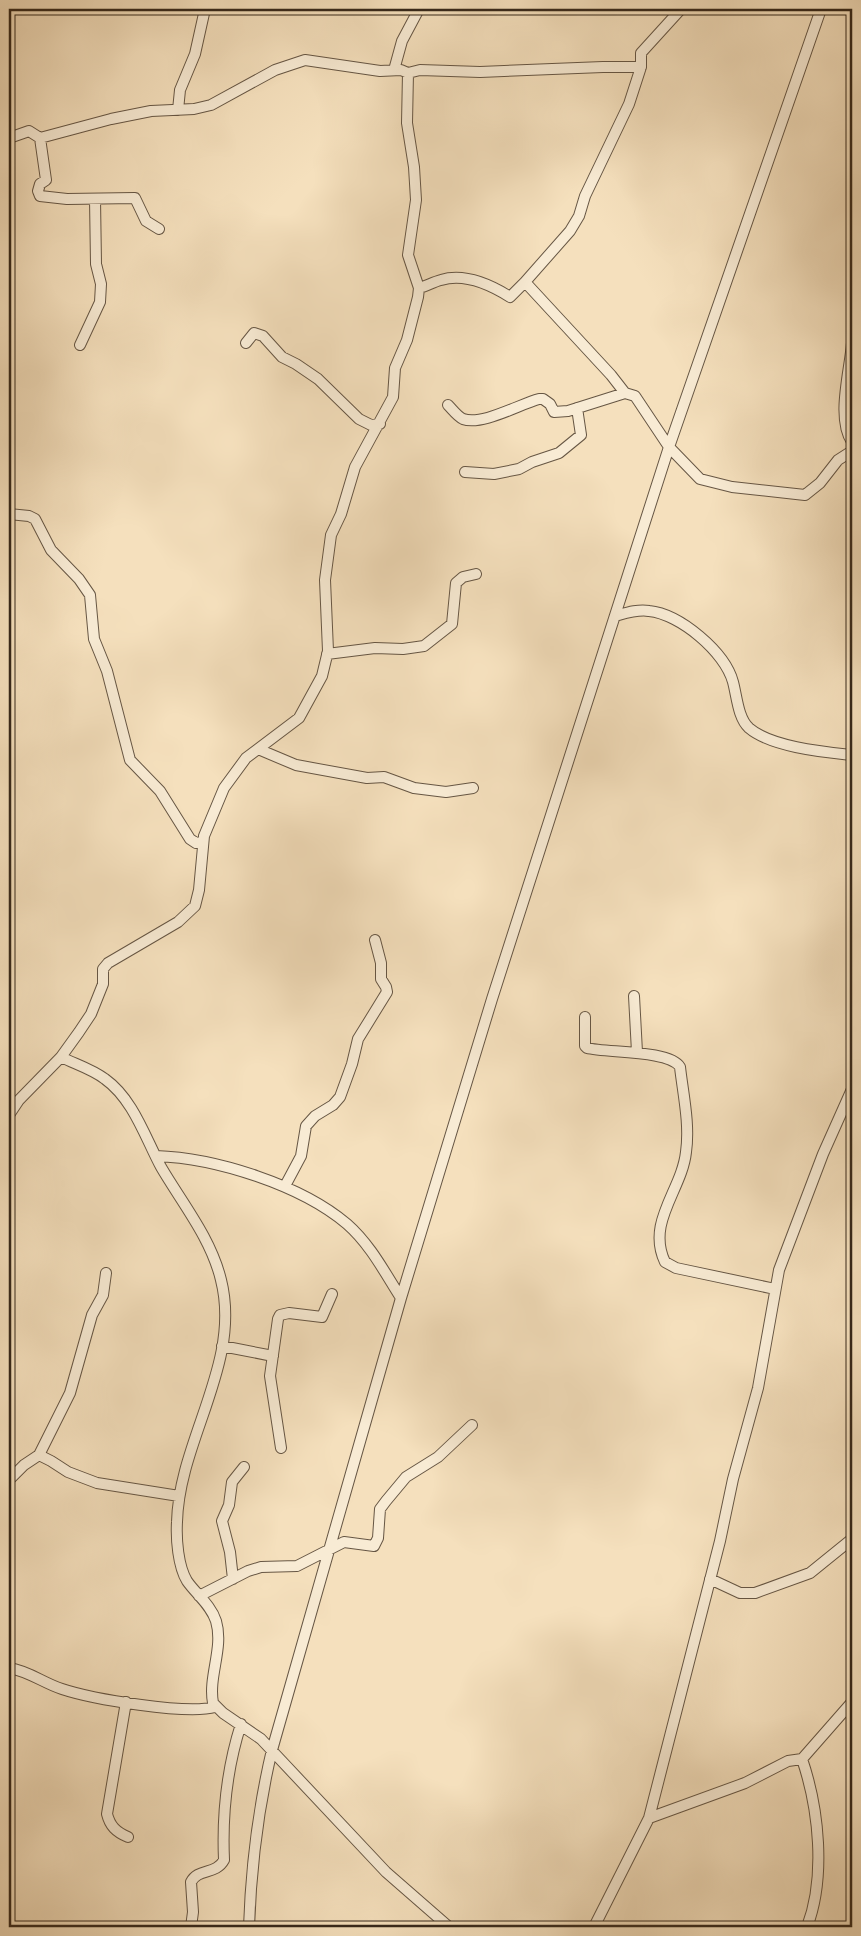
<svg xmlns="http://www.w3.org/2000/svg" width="861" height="1936" viewBox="0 0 861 1936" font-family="'IM FELL French Canon',serif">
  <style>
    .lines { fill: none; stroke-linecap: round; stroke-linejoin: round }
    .minor-casing { stroke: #665644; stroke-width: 12 }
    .minor { stroke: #f8ebd4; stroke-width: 10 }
  </style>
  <rect width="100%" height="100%" fill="#f5e0bd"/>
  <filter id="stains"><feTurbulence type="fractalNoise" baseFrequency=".004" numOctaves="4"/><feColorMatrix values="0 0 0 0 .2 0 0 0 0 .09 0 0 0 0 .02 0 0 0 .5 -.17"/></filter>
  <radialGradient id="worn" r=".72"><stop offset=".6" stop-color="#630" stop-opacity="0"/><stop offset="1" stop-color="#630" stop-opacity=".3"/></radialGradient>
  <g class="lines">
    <!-- minor casing -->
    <g class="minor-casing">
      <path id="minor" d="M 641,67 L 629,104 L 585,196 L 579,216 L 570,231 L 525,282 L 611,375 L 625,393 L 635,396 L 669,447 L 700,479 L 732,487 L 805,495 L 820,483 L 838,460 L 852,451
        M 394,70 L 402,41 L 419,9
        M 178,110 L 180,90 L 195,54 L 205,9
        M 9,138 L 29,131 L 40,138 L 111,119 L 151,111 L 194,109 L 211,105 L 275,70 L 305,60 L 380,71 L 401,70 L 408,73 L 420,70 L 480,72 L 603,67 L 641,67 L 641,53 L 681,9
        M 40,138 L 46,180 L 40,184 L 38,191 L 40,196 L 67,199 L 135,198 L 146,221 L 159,229
        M 419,288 C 427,286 433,282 441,280 C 464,273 491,285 510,297 L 525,282
        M 246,343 L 254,333 L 263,336 L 282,357 L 296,364 L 318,379 L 359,419 L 371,425 L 380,424
        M 852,343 C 850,371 836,418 852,442
        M 80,345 L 100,302 L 101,284 L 96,264 L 95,199
        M 448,405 C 453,410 457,416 463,419 C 482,426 520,404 539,399 L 543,399 L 550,404 L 554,412 L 568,411 L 625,393
        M 465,472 L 494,474 L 519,469 L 532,462 L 559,453 L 581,435 L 577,408
        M 9,514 L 29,516 L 35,519 L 51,550 L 79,579 L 90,595 L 94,639 L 107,671 L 130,760 L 160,791 L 190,839 L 196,843 L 203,842
        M 615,616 C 626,613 638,609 649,611 C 680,614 725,652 733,682 C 737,697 738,718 749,728 C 771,747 824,752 852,755
        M 327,654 L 375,648 L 403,649 L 424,646 L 452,624 L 456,583 L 463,577 L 476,574
        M 258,749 L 296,765 L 367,778 L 384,777 L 414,788 L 446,792 L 473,788
        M 634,996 L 637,1052
        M 585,1017 L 585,1046 L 587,1048 C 606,1053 670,1050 680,1067 C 683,1094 690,1124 686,1152 C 682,1190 646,1222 665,1262 L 676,1268 L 775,1289
        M 61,1057 C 75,1064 92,1069 105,1079 C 133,1099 145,1137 161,1167 C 182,1203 211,1238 221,1280 C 242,1363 179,1440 177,1522 C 176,1539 178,1566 187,1581 C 196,1594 211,1605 216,1621 C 224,1648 208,1676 213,1703 L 223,1713 L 261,1739 L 386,1872 L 449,1927
        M 9,1115 L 19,1100 L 61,1057 L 79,1032 L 91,1014 L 103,984 L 103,969 L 108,963 L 178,922 L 195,906 L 199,890 L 204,836 L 224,788 L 246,758 L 299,718 L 322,676 L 328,651 L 325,580 L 331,535 L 341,514 L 355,467 L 393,397 L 395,368 L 407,340 L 418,297 L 419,288 L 408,255 L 416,200 L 414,167 L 407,123 L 408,73
        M 156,1156 C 216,1158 301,1185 347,1224 C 370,1244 385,1273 401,1298
        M 285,1186 L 301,1156 L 306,1126 L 315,1116 L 333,1105 L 340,1097 L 352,1064 L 358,1039 L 387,992 L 386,987 L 381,979 L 381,963 L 375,940
        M 222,1346 L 273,1356
        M 281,1448 L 270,1376 L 278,1319 L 280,1315 L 289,1313 L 322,1317 L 332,1294
        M 39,1455 L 70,1393 L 92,1315 L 103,1295 L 106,1273
        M 9,1480 L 24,1465 L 39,1455 L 51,1461 L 68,1472 L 97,1483 L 179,1496
        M 233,1579 L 230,1552 L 222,1521 L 229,1505 L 232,1482 L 244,1467
        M 710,1579 L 740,1593 L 755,1593 L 810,1573 L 852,1539
        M 199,1596 L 248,1571 L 261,1567 L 297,1566 L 344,1542 L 374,1546 L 378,1538 L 380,1509 L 386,1501 L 406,1477 L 438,1457 L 472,1425
        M 9,1668 C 29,1671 43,1683 62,1689 C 92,1699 187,1715 215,1707
        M 126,1702 L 107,1814 C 110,1826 116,1832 128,1837
        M 802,1759 C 819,1809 826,1877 807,1927
        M 649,1818 L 745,1783 L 788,1761 L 802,1759 L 852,1702
        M 191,1927 L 193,1912 L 191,1882 C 198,1868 216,1875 224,1860 C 222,1814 227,1768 241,1724
        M 249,1927 C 251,1867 258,1809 272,1750 L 401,1298 L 492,999 L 669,447 L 821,9
        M 594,1927 L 649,1818 L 720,1541 L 733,1479 L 758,1388 L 779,1270 L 823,1154 L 852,1089"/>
    </g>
    <!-- minor -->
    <use href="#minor" class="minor"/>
  </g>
  <!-- margin -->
  <rect width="861" height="1936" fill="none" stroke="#f5e0bd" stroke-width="30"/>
  <rect x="10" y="10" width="841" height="1916" fill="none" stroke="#36281b" stroke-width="2.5"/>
  <rect x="15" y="15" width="831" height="1906" fill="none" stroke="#36281b"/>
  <rect width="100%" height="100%" filter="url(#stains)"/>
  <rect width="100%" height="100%" fill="url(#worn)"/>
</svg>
